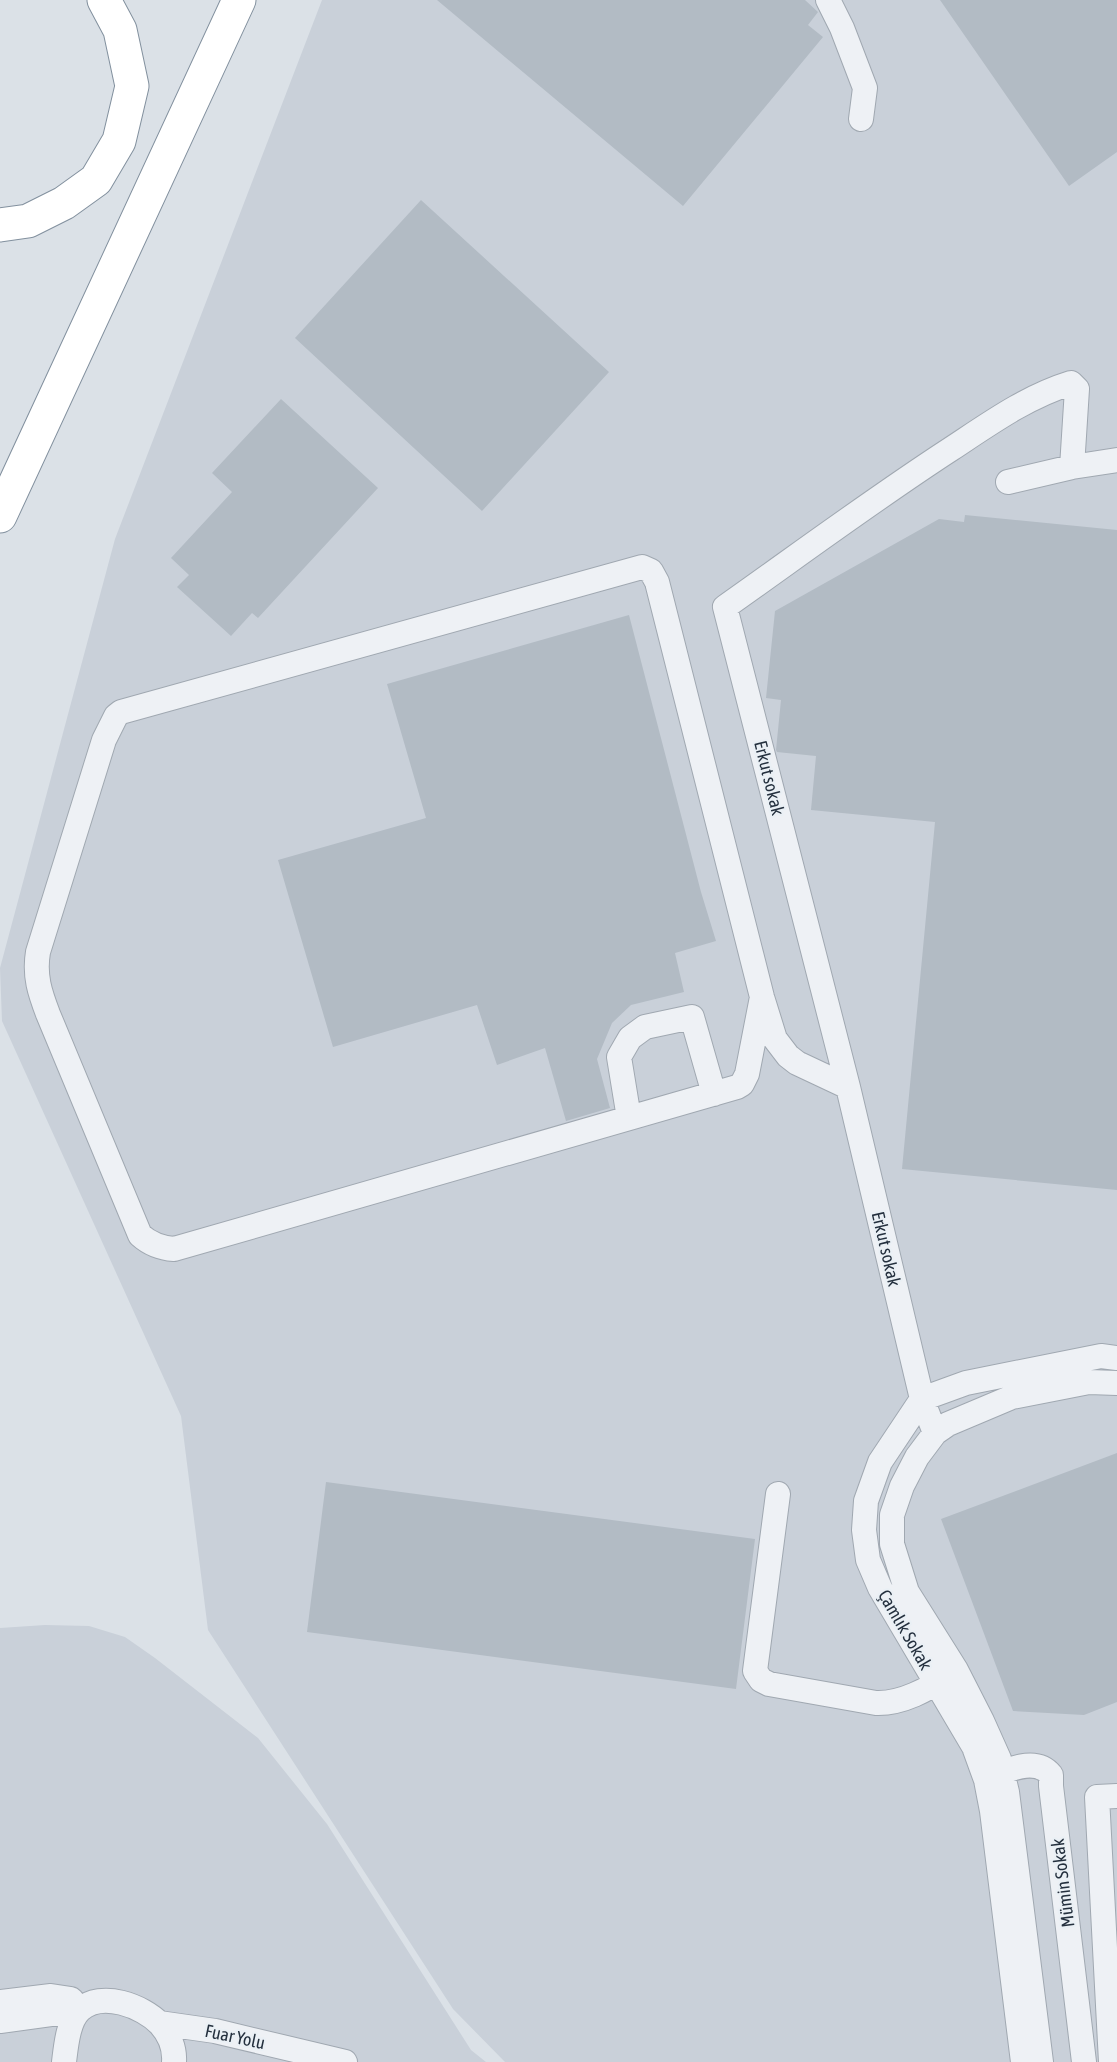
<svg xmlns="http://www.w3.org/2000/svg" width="1117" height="2062" viewBox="0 0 1117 2062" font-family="'Asap Condensed',sans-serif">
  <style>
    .built { fill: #c9d0d9 }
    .building { fill: #b2bbc4 }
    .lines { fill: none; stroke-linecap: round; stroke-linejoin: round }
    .minor-casing { stroke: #a0a8b1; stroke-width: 26 }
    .highway-casing { stroke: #82909e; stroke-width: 35 }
    .minor { stroke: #eef1f5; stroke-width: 24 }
    .highway { stroke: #fff; stroke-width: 33 }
    .labels { text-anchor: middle; stroke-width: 4.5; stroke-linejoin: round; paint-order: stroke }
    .street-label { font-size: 18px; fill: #24303e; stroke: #eaf0f5 }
  </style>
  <rect width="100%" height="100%" fill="#dbe1e7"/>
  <!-- built -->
  <path class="built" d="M 322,0 L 1117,0 L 1117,2062 L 505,2062 L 453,2009 L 208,1630 L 181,1416 L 2,1021 L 0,968 L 115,539 Z
    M 45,1625 L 89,1626 L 125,1637 L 155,1658 L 258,1738 L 327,1824 L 471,2050 L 486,2062 L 0,2062 L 0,1628 Z"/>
  <!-- building -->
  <path class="building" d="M 437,0 L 805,0 L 818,12 L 808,25 L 823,37 L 683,206 Z
    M 940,0 L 1117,0 L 1117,152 L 1069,186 Z
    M 421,200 L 609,372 L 482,511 L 295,338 Z
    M 281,399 L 378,488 L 258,618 L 252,613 L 231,636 L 177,587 L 189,575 L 171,558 L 232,492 L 212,473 Z
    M 965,515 L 1117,530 L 1117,1190 L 902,1169 L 935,822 L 811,810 L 816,756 L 777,752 L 776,750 L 781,700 L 766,698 L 775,611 L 939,519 L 964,522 Z
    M 629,615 L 701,892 L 716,941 L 675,953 L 684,992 L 631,1005 L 612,1023 L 597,1059 L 610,1108 L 566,1121 L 545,1048 L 497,1065 L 477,1005 L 333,1047 L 278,860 L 426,818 L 387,684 Z
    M 1117,1453 L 1117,1702 L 1084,1715 L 1013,1711 L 941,1519 Z
    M 326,1482 L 755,1539 L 736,1689 L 307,1632 Z"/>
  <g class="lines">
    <!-- minor casing -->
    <g class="minor-casing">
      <path id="minor" d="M 828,0 L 842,28 L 865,88 L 861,119
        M 1008,482 L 1072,467 L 1117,460
        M 762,997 L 747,1074 L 742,1084 L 737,1087 L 174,1249 C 160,1248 150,1244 140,1235 L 48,1014 C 40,993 34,976 38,952 L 104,740 L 116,716 L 121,712 L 642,567 L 651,571 L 657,582 L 762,997 L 775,1039 L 788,1056 L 797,1063 L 848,1087
        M 629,1118 L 619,1057 L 630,1038 L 645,1027 L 692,1017 L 714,1094
        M 935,1433 L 922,1399 L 848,1087 L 725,607 C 800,554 874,499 951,449 C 989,424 1026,397 1071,383 L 1077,389 L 1072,467
        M 778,1494 L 755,1671 L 761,1680 L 769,1684 L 876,1703 C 902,1704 928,1689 950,1675
        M 988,1779 C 1006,1770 1036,1756 1051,1775 L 1051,1786 L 1084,2062
        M 0,2002 L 51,1996 L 71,1999 L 80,2010 L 0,2021
        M 159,2023 L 215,2031 L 345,2062
        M 64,2062 C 66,2046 68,2021 80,2010 C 101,1990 143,2006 160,2024 C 169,2034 175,2048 174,2062
        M 1023,2062 L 992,1811 L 986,1780 L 974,1747 L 880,1588 L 868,1560 L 864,1530 L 866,1501 L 880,1462 L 922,1399 L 966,1383 L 1101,1356 L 1117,1358
        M 1041,2062 L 1007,1792 L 999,1759 L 982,1721 L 956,1670 L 907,1592 L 892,1544 L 892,1515 L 902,1486 L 917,1457 L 935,1433 L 948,1424 L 1012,1397 L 1089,1382 L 1117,1383
        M 1111,2062 L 1097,1797 L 1117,1796"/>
    </g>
    <!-- highway casing -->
    <g class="highway-casing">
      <path id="highway" d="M 0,225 L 28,221 L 64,203 L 96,180 L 119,141 L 132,86 L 120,30 L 104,0
        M 0,516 L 239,0"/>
    </g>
    <!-- minor -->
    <use href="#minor" class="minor"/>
    <!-- highway -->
    <use href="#highway" class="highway"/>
  </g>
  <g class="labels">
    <!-- street labels -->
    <g class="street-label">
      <text transform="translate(769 778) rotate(76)" y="6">Erkut sokak</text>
      <text transform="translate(886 1249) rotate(77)" y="6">Erkut sokak</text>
      <text transform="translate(905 1630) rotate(60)" y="6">Çamlık Sokak</text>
      <text transform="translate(1063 1883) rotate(-97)" y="6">Mümin Sokak</text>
      <text transform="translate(235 2037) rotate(12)" y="6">Fuar Yolu</text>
    </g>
  </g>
</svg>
